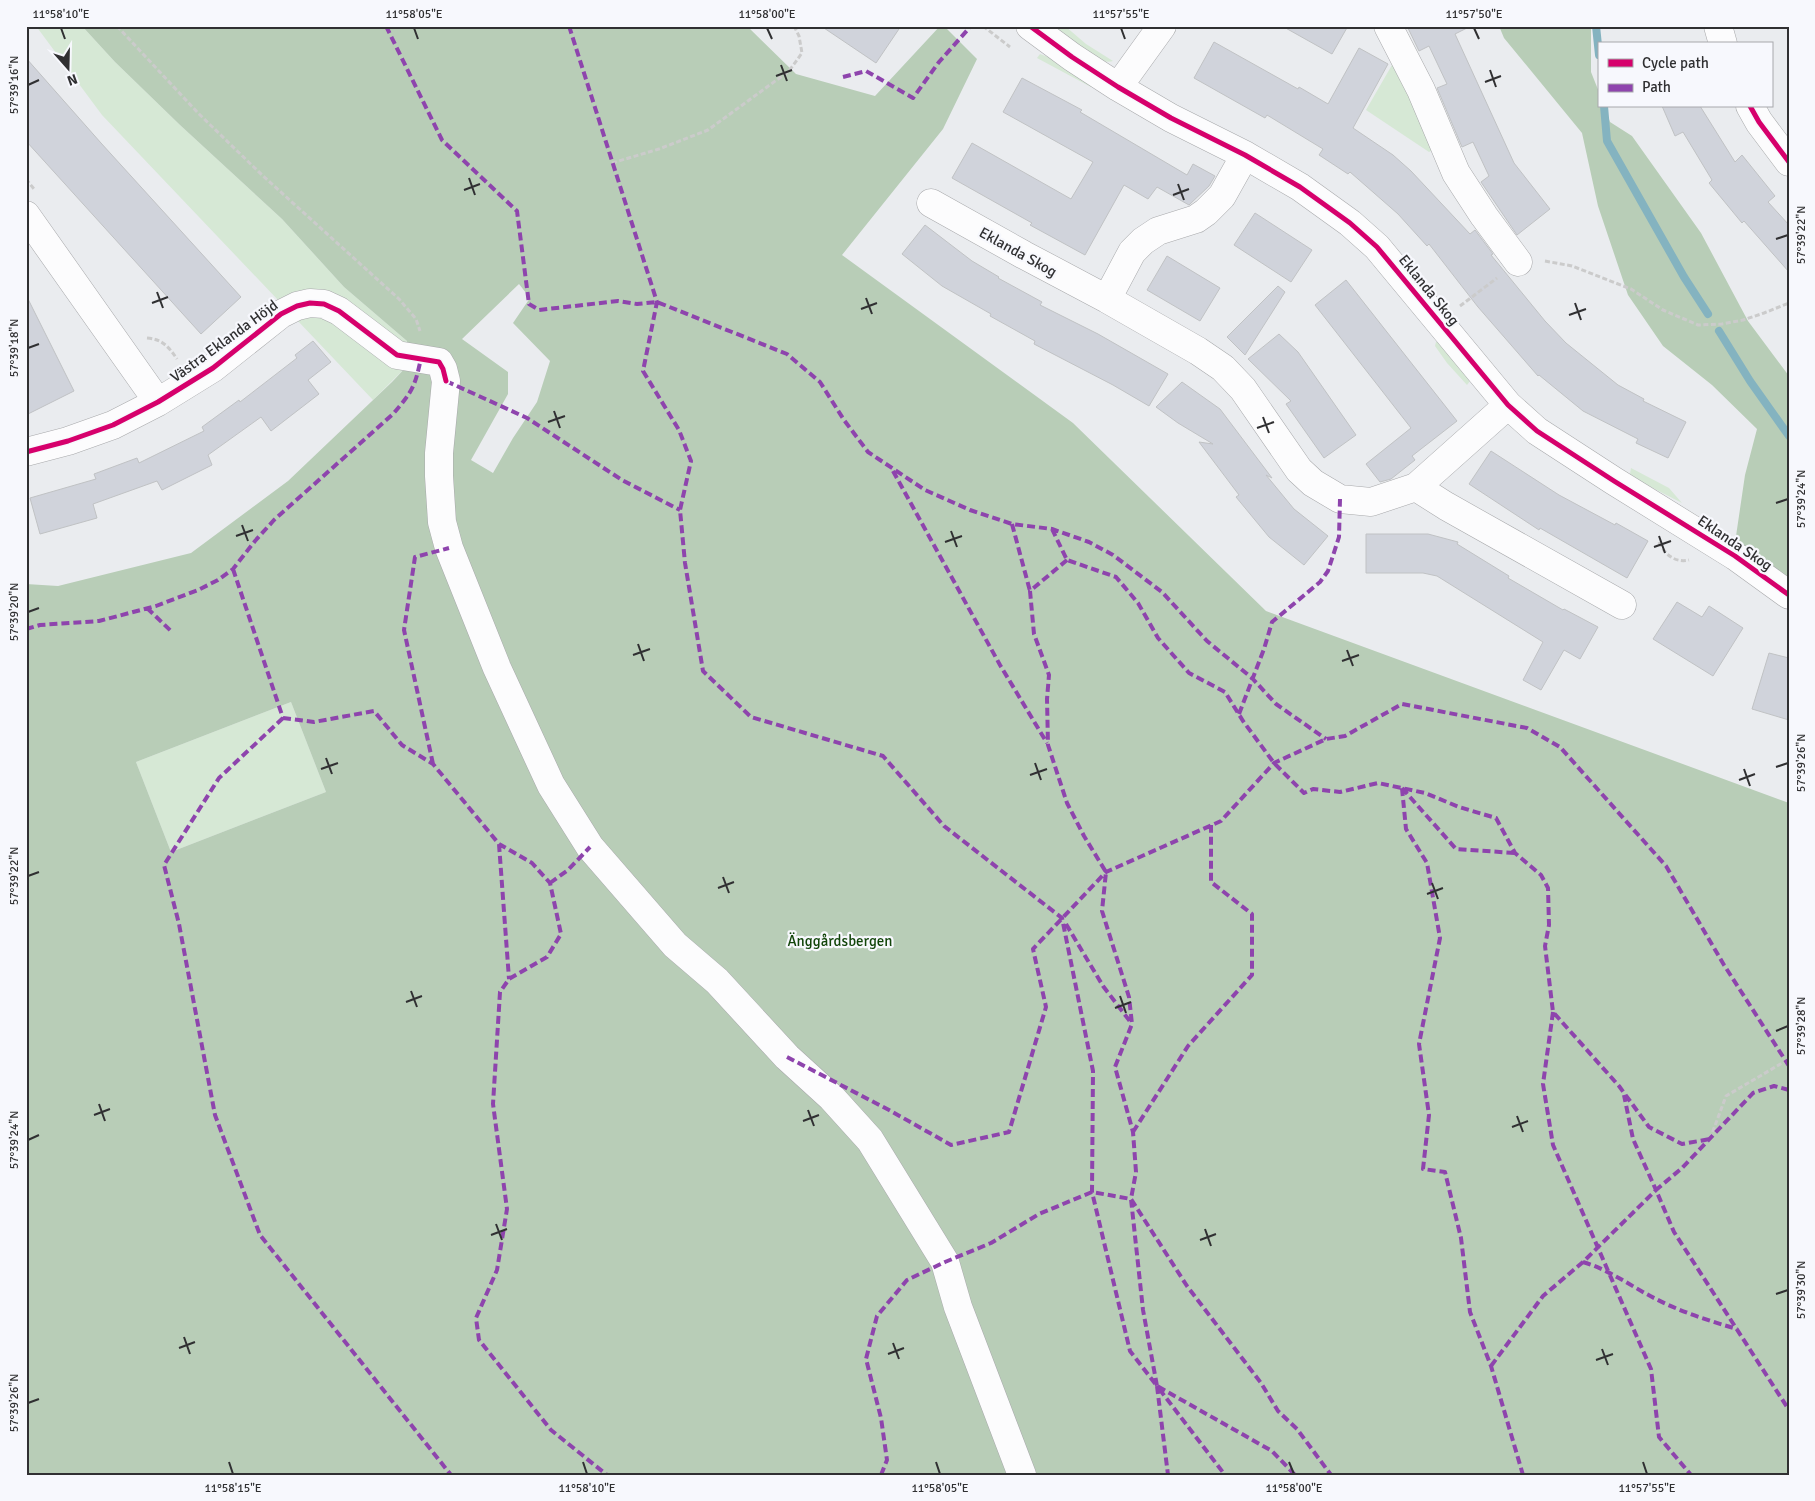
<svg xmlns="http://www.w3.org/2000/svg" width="1815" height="1501" viewBox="0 0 1815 1501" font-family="Signika,sans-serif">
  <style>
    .green { fill: #d6e8d5 }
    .forest { fill: #b8cdb7; fill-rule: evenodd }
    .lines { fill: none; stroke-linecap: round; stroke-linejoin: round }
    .stream { stroke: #84b3c0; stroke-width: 8 }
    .building { fill: #d0d3db; stroke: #c0c2c4 }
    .minor-casing { stroke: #a8a9ab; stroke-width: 29 }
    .path { stroke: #cbcbcb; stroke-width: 3; stroke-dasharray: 5 2.5; stroke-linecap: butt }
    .minor { stroke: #fcfcfd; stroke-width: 28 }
    .quiet { stroke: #8e44ad; stroke-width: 4; stroke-dasharray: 8 4; stroke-linecap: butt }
    .cycleway-casing { stroke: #f7f8fd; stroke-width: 8 }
    .cycleway { stroke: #d6006c; stroke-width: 5 }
    .ticks { fill: none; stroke: #303032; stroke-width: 2 }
    .labels { text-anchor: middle; stroke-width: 4.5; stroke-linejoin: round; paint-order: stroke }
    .street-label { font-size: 15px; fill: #303032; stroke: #f7f8fd }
    .park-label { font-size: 15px; fill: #12450a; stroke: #f7f8fd }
    .neatline { fill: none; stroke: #303032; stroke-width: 2 }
    .ticks-label { font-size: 12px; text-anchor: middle; fill: #303032 }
  </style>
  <rect width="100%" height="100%" fill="#eaecef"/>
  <!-- green -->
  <path class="green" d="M 36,26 L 82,26 L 115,62 L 180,125 L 282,219 L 344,287 L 407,341 L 407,366 L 373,400 L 102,115 Z
    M 1055,26 L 1065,26 L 1086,44 L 1113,61 C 1097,67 1067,37 1055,26 Z
    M 1040,54 L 1051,58 L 1092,84 L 1091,87 L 1037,58 Z
    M 1396,58 L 1433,150 L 1429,152 L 1366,110 Z
    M 1436,342 L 1440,342 L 1470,381 L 1467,385 L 1447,363 L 1435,346 Z
    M 1631,468 L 1669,488 L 1682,503 L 1643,483 L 1630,474 Z
    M 291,702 L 326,792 L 171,852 L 136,762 Z"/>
  <!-- forest -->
  <path class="forest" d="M 82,26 L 747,26 L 796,74 L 875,96 L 940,26 L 944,26 L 977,59 L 943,129 L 842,255 L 1073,423 L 1266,611 L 1789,803 L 1789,1475 L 26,1475 L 26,584 L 58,586 L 191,553 L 288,481 L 392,382 L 407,366 L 407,341 L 344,287 L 282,219 L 180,125 L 115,62 ZM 519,284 L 530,298 L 513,323 L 550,361 L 537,402 L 513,438 L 493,473 L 471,460 L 508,394 L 508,372 L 462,339 ZM 291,702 L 326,792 L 171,852 L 136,762 Z
    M 1499,26 L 1591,26 L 1591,72 L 1599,92 L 1599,106 L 1604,106 L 1610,122 L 1632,136 L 1701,233 L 1748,321 L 1789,376 L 1789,581 L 1735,543 L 1745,475 L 1757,429 L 1712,385 L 1663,346 L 1628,295 L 1598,206 L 1582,133 L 1504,38 Z"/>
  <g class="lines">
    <!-- stream -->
    <path class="stream" d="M 1596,26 L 1599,55
      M 1604,106 L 1607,141 L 1684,277 L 1708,314
      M 1719,331 L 1750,381 L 1789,436"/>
  </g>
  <!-- building -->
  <path class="building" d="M 821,26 L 901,26 L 876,63 Z
    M 1282,26 L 1348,26 L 1332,54 Z
    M 1407,26 L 1471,26 L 1455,34 L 1514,163 L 1550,209 L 1517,235 L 1481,182 L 1489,176 L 1473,142 L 1462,147 L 1437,88 L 1447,84 L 1429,46 L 1419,51 Z
    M 1214,42 L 1298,89 L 1299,87 L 1328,104 L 1359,48 L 1388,64 L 1353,128 L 1393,155 L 1411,171 L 1470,234 L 1475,230 L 1493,254 L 1491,255 L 1545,321 L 1566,343 L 1618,385 L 1644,399 L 1643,401 L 1686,422 L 1668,458 L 1636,443 L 1638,439 L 1583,411 L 1539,375 L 1538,376 L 1478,307 L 1429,244 L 1427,246 L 1398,214 L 1350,172 L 1348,174 L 1319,155 L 1323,149 L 1267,115 L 1265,118 L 1194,78 Z
    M 26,58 L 101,143 L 241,297 L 201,334 L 26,141 Z
    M 1022,78 L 1082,110 L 1080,112 L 1187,175 L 1193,164 L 1215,176 L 1209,186 L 1189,205 L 1157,187 L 1148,199 L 1124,185 L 1085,255 L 1030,225 L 1032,223 L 952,178 L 972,143 L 1071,199 L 1093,162 L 1003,112 Z
    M 1662,106 L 1700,106 L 1735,162 L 1742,155 L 1775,196 L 1768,202 L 1789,225 L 1789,272 L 1744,221 L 1742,223 L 1709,183 L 1712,180 L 1683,132 L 1675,136 Z
    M 1255,213 L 1312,250 L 1291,282 L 1234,245 Z
    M 925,225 L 972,261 L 999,277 L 998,278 L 1042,302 L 1040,305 L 1098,334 L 1168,374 L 1149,406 L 1113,385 L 1034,344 L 1035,341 L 990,316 L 991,314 L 942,286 L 902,254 Z
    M 1167,256 L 1220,288 L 1200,321 L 1147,290 Z
    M 1346,280 L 1457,421 L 1412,456 L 1415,460 L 1391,479 L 1380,482 L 1366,464 L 1411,428 L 1315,305 Z
    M 1278,286 L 1285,292 L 1245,355 L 1227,337 Z
    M 26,295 L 74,391 L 26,415 Z
    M 1279,334 L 1298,352 L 1356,435 L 1324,458 L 1286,404 L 1291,401 L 1248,359 Z
    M 313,341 L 331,362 L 308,380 L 319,394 L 271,431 L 261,417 L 208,455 L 212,465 L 162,490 L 157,481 L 93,504 L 97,518 L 40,534 L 30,498 L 96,479 L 94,474 L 137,458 L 139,463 L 204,431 L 202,427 L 239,400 L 240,402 L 297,358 L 295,355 Z
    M 1182,382 L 1220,409 L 1272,478 L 1266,475 L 1294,509 L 1328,536 L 1304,565 L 1269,537 L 1236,497 L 1239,495 L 1199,442 L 1213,444 L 1178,423 L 1156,407 Z
    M 1491,451 L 1559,495 L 1615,525 L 1616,523 L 1648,541 L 1627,578 L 1540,528 L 1539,530 L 1469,484 Z
    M 1366,534 L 1428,534 L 1458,542 L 1457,544 L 1509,576 L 1508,578 L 1563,610 L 1564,609 L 1598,627 L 1580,659 L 1564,650 L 1541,690 L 1523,680 L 1543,642 L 1437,576 L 1423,573 L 1366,573 Z
    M 1677,602 L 1702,617 L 1709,606 L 1743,628 L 1713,676 L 1653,639 Z
    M 1769,653 L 1789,658 L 1789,720 L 1752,709 Z"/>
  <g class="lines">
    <!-- minor casing -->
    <g class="minor-casing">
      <path id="minor" d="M 1030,26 L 1072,57 L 1118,87 L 1171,118 L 1245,155 L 1300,187 L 1350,223 L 1377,247 L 1508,405 L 1537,431 L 1614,481 L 1735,556 L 1789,595
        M 1388,26 L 1421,90 L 1456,173 L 1484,216 L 1518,262
        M 1718,26 L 1723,44
        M 1118,87 L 1162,26
        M 1750,106 L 1759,122 L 1789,162
        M 931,203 L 1024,255 L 1107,299 L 1198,351 L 1223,368 L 1243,389 L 1299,470 L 1313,483 L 1340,499 L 1371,502 L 1416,487 L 1446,506 L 1622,605
        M 26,215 L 158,402
        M 1107,299 L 1132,252 L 1143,241 L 1158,231 L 1196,219 L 1206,212 L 1222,196 L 1245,155
        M 26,452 L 68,441 L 113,425 L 158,402 L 213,368 L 281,314 L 297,306 L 310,303 L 324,304 L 339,311 L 397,355 L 439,362 L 443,369 L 446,381 L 439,453 L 439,476 L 442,522 L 449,548 L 497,668 L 551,785 L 590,847 L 675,945 L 717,981 L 787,1057 L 832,1098 L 870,1140 L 945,1262 L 958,1307 L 1022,1475
        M 1416,487 L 1508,405"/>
    </g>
    <!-- path -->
    <path class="path" d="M 117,26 L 198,113 L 262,175 L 399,299 L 416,319 L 420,331
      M 983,26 L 1010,47
      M 612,163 L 659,149 L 708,130 L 789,71 L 802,53 L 799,36 L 794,26
      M 26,179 L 34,189
      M 1545,261 L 1572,266 L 1631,289 L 1663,310 L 1698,325 L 1722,324 L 1743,320 L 1764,313 L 1789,303
      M 1460,306 L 1497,278
      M 147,338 C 162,339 169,347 177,359
      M 1659,542 C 1665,555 1675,563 1689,560
      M 1710,1139 L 1726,1096 L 1789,1059"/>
    <!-- minor -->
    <use href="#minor" class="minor"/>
    <!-- quiet -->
    <path class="quiet" d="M 386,26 L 442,140 L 517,211 L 529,304 L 539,310 L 618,301 L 637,304 L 657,302 L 787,354 L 820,382 L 844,420 L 868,452 L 925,490 L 970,510 L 1012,524 L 1052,529 L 1089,542 L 1113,555 L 1162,592 L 1207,641 L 1252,678 L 1276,704 L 1326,739
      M 569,26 L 657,302 L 643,371 L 679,430 L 691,461 L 680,510 L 685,563 L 703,671 L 751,717 L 883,756 L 944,826 L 1062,918 L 1093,1071 L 1092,1192 L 1130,1351 L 1157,1386 L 1272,1451 L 1295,1475
      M 984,27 L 985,26
      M 843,77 L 866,71 L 913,98 L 939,62 L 971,26
      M 446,381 L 527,418 L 622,480 L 680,510
      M 893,471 L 1000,665 L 1047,743
      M 1012,524 L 1030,591
      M 1052,529 L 1067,560 L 1116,577 L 1138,603 L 1158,638 L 1189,673 L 1225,692 L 1243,721 L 1274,763 L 1304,793 L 1313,789 L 1340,792 L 1378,783 L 1425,793 L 1459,807 L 1496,818 L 1515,853 L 1541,875 L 1548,888 L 1549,925 L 1545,946 L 1553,1012 L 1619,1086 L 1649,1127 L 1682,1144 L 1710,1139
      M 1067,560 L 1030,591 L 1034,634 L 1049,675 L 1047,699 L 1048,745 L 1067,803 L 1084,836 L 1106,872 L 1102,911 L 1129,997 L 1132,1024 L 1115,1067 L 1133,1132 L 1136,1172 L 1131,1199 L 1143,1310 L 1157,1386 L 1225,1475
      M 233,569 L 283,718
      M 147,608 L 172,632
      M 26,629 L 40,625 L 99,621 L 156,606 L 198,590 L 218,580 L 233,569 L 255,541 L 274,520 L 393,414 C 412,392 415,387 421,358
      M 1239,714 L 1264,649 L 1272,622 L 1320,582 L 1328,571 L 1339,537 L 1340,499
      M 283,718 L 314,722 L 374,711 L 402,745 L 433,764 L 499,844 L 532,863 L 550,883 L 561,934 L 547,957 L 509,979 L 500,992 L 493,1104 L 507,1209 L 497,1270 L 476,1318 L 479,1340 L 551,1430 L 607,1475
      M 283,718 L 219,778 L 164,865 L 179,924 L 215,1115 L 260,1235 L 451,1475
      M 433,764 L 404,630 L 415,557 L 449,548
      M 1402,788 L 1406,829 L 1427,863 L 1440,938 L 1419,1044 L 1429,1115 L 1423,1169 L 1445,1172 L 1461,1238 L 1470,1312 L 1491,1366 L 1523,1475
      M 1402,788 L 1456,849 L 1515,853
      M 499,844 L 509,979
      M 550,883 L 568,870 L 590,847
      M 1066,924 L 1103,986 L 1132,1024
      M 1553,1012 L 1543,1084 L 1553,1145 L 1651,1369 L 1659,1437 L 1691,1475
      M 787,1057 L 889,1110 L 951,1145 L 1009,1132 L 1046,1007 L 1033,949 L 1106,872 L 1221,821 L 1274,763 L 1326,739 L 1345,736 L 1402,704 L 1527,728 L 1560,747 L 1666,866 L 1724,965 L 1789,1066
      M 1789,1090 L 1774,1086 L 1753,1093 L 1682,1168 L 1656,1190 L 1674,1232 L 1789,1410
      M 1133,1132 L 1188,1046 L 1252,975 L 1252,914 L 1211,882 L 1211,825
      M 1583,1262 C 1610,1270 1632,1287 1656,1299 C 1681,1312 1710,1321 1737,1329
      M 1491,1366 L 1543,1296 L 1583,1262 L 1656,1190 L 1633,1139 L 1624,1095
      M 1157,1386 L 1168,1475
      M 881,1475 L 887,1460 L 881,1418 L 866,1359 L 877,1316 L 907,1280 L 945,1262 L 991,1243 L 1039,1214 L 1092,1192 L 1131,1199 L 1187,1286 L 1261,1383 L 1278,1411 L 1297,1429 L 1331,1475"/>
    <!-- cycleway casing -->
    <g class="cycleway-casing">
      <path id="cycleway" d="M 1030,26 L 1072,57 L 1118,87 L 1171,118 L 1245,155 L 1300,187 L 1350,223 L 1377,247 L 1508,405 L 1537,431 L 1614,481 L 1735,556 L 1789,595
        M 1750,106 L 1759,122 L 1789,162
        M 26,452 L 68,441 L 113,425 L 158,402 L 213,368 L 281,314 L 297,306 L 310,303 L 324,304 L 339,311 L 397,355 L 439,362 L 443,369 L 446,381"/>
    </g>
    <!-- cycleway -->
    <use href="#cycleway" class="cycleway"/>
  </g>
  <!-- ticks -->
  <path class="ticks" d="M 61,28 L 65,39M 414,28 L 418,39M 767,28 L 772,39M 1121,28 L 1125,39M 1474,28 L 1479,39M 781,65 L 787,81M 1490,70 L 1496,87M 776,76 L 792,70M 1485,82 L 1501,76M 28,85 L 39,80M 469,178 L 475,195M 1178,184 L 1184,200M 464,190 L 480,184M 1173,195 L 1189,189M 1776,239 L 1788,235M 157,292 L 163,308M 866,298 L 872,314M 152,303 L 168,297M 1575,303 L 1581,320M 861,309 L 877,303M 1569,315 L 1586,309M 28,348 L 39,344M 554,411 L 560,428M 1263,417 L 1269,433M 548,422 L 565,416M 1257,428 L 1274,422M 1776,503 L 1788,499M 242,525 L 248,541M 951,531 L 957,547M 236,536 L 253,530M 1659,536 L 1665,553M 945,542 L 962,536M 1654,547 L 1671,541M 28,612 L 39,608M 638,644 L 644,661M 1347,650 L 1353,666M 633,655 L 650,649M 1342,661 L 1359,655M 326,758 L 332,774M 1035,763 L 1041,780M 1776,767 L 1788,763M 321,769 L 338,763M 1744,769 L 1750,786M 1030,775 L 1047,769M 1739,780 L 1755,774M 28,876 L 39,872M 723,877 L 729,893M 1432,883 L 1438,899M 718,888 L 734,882M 1427,894 L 1443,888M 411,991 L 417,1007M 1120,996 L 1126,1013M 406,1002 L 422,996M 1115,1008 L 1131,1002M 1776,1031 L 1788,1026M 99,1104 L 105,1121M 808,1110 L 814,1126M 94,1115 L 110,1109M 1517,1116 L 1523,1132M 803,1121 L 819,1115M 1512,1127 L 1528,1121M 28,1140 L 39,1135M 496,1224 L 502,1240M 1205,1229 L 1211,1246M 491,1235 L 507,1229M 1200,1240 L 1216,1234M 1776,1294 L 1788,1290M 184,1337 L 190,1354M 893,1343 L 899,1359M 179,1348 L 195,1342M 1602,1349 L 1608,1365M 888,1354 L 904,1348M 1596,1360 L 1613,1354M 28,1403 L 39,1399M 229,1462 L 233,1474M 583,1462 L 587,1474M 936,1462 L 940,1474M 1289,1462 L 1294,1474M 1643,1462 L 1647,1474"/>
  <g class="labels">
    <!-- street labels -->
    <g class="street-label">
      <text transform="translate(1018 252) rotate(29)" y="5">Eklanda Skog</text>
      <text transform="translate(1429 290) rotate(51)" y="5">Eklanda Skog</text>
      <text transform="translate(224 341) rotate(-36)" y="5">Västra Eklanda Höjd</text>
      <text transform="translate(1735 543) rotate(34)" y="5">Eklanda Skog</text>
    </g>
    <!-- park labels -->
    <g class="park-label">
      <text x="840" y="946">Änggårdsbergen</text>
    </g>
  </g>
  <!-- border -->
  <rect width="1815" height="1501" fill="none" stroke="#f7f8fd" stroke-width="55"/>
  <!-- legend -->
  <rect x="1598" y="42" width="175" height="65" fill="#f7f8fd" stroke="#a7a8ac"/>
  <rect x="1608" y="59" width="25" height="8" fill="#d6006c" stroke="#a7a8ac"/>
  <text x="1642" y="68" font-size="15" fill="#303032">Cycle path</text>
  <rect x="1608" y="84" width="25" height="8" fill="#8e44ad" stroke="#a7a8ac"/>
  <text x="1642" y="92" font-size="15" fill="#303032">Path</text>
  <!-- north arrow -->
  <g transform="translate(68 68) rotate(160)" stroke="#f7f8fd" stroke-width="4" paint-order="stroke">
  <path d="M0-4L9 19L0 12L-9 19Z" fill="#303032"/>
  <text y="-8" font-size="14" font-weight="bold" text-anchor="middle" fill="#303032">N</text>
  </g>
  <rect x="28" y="28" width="1760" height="1446" class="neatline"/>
  <g class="ticks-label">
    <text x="61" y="18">11°58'10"E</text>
    <text x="414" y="18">11°58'05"E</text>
    <text x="767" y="18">11°58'00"E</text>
    <text x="1121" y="18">11°57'55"E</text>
    <text x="1474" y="18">11°57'50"E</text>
    <text transform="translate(14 85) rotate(-90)" y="4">57°39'16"N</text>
    <text transform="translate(1801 235) rotate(-90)" y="4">57°39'22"N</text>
    <text transform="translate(14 348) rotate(-90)" y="4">57°39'18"N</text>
    <text transform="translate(1801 499) rotate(-90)" y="4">57°39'24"N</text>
    <text transform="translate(14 612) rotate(-90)" y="4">57°39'20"N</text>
    <text transform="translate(1801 763) rotate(-90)" y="4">57°39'26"N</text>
    <text transform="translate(14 876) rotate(-90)" y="4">57°39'22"N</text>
    <text transform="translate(1801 1026) rotate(-90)" y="4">57°39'28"N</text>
    <text transform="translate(14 1140) rotate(-90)" y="4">57°39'24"N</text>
    <text transform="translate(1801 1290) rotate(-90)" y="4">57°39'30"N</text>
    <text transform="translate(14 1403) rotate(-90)" y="4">57°39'26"N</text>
    <text x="233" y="1492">11°58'15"E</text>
    <text x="587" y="1492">11°58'10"E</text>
    <text x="940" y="1492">11°58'05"E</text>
    <text x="1294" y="1492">11°58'00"E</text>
    <text x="1647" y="1492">11°57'55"E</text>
  </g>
</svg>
